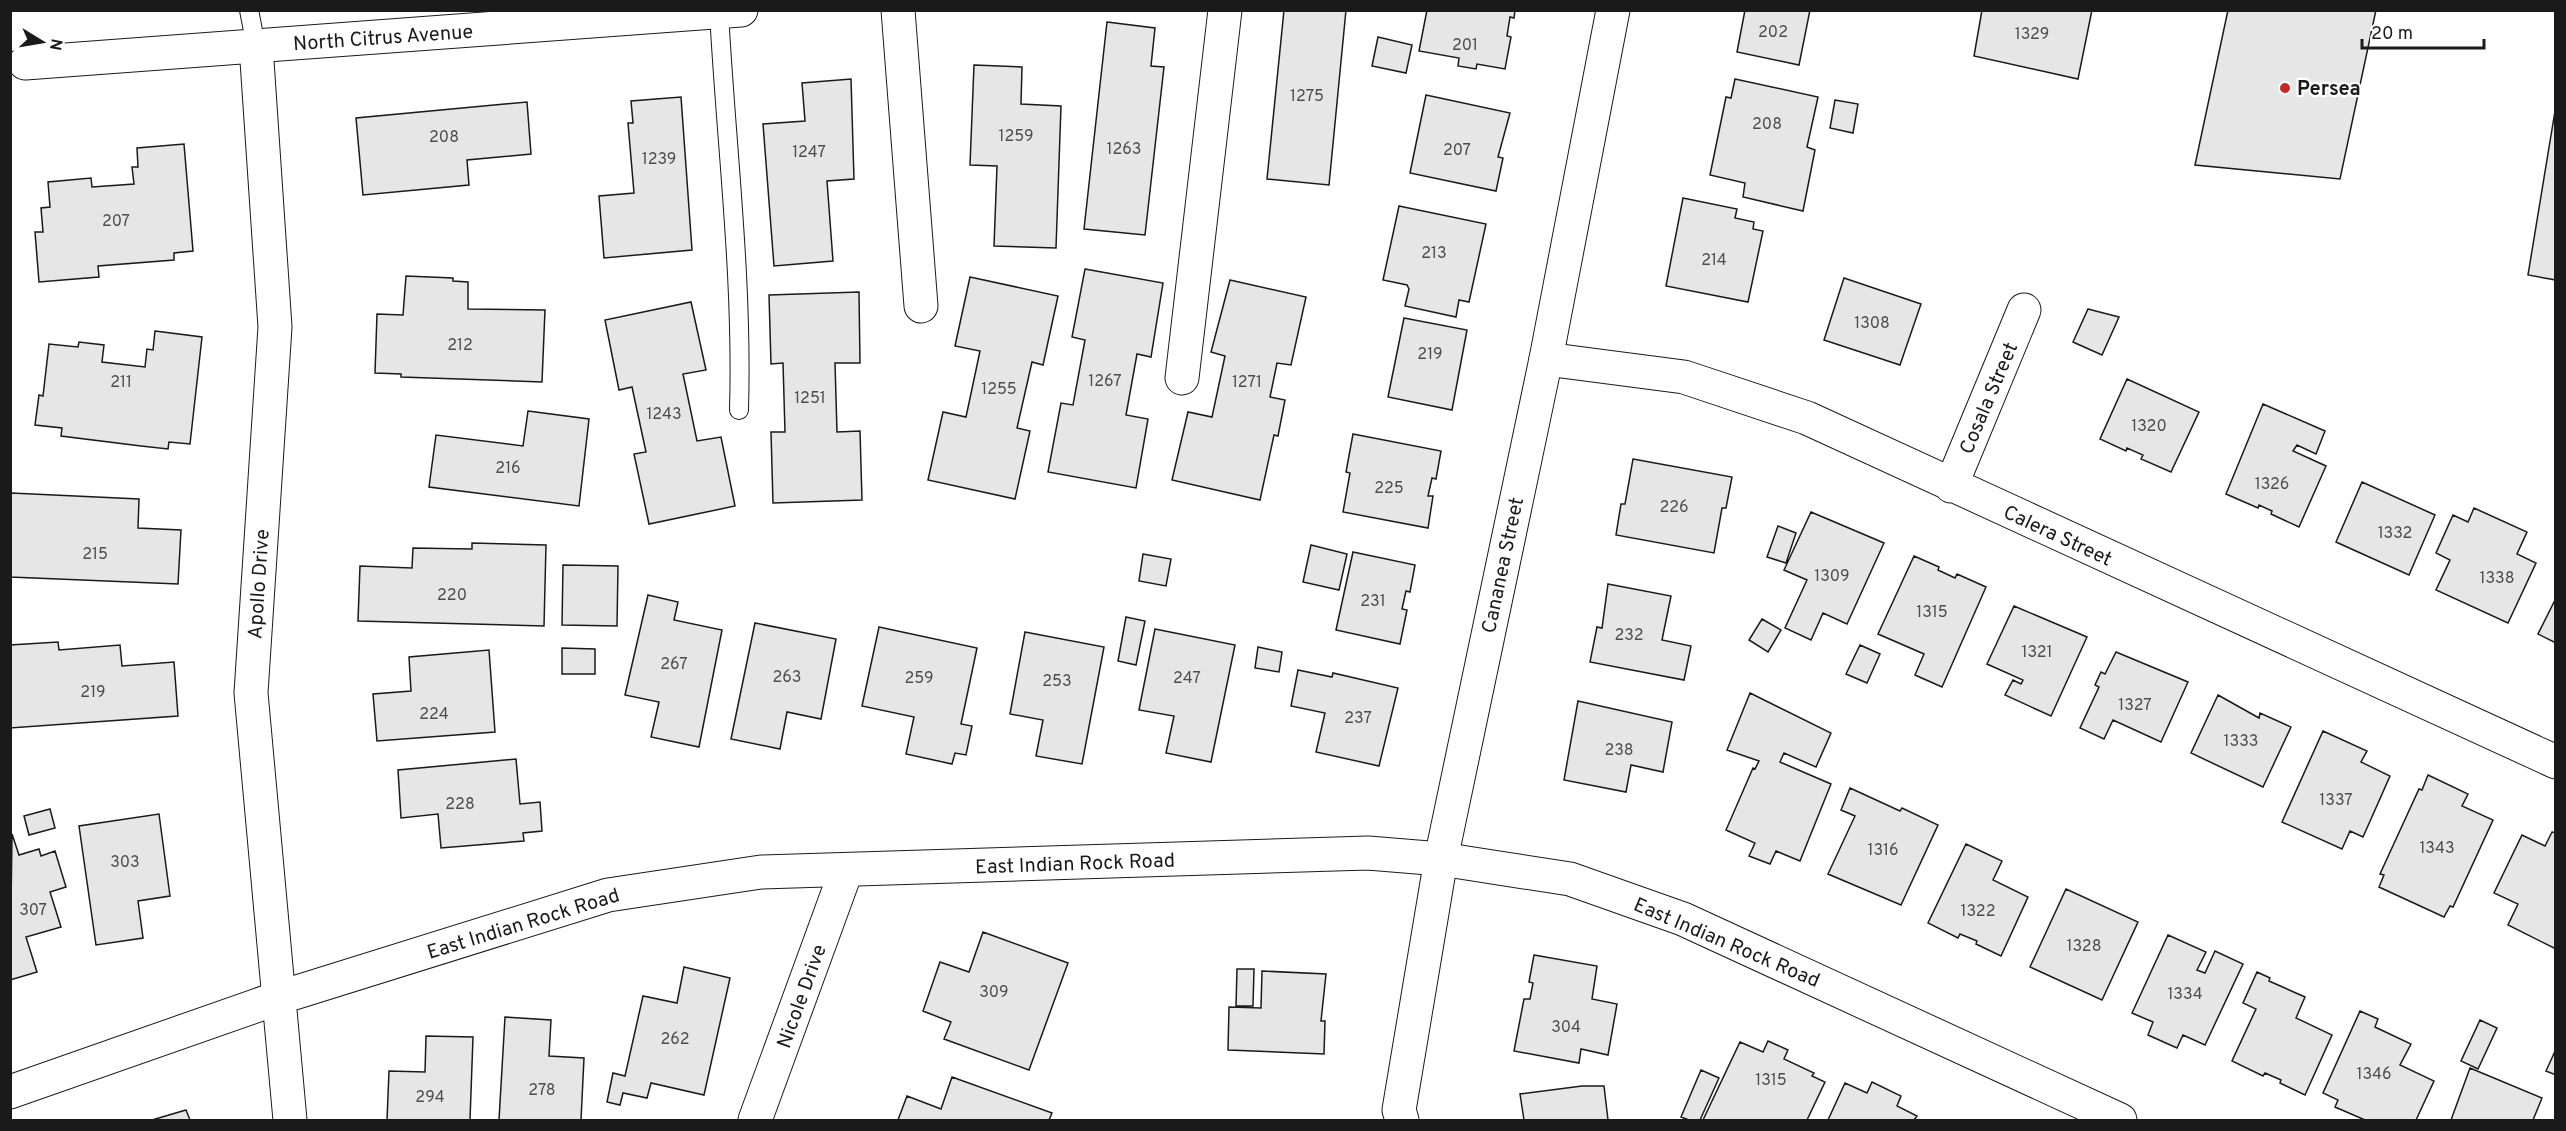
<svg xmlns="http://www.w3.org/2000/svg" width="2566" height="1131" viewBox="0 0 2566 1131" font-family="Overpass,sans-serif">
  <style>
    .building { fill: #e6e6e6; stroke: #1a1a1a; stroke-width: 1.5 }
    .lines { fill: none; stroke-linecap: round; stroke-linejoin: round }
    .lane-casing { stroke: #1a1a1a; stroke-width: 20 }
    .street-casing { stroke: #1a1a1a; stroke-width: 35 }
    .secondary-casing { stroke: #1a1a1a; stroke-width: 35 }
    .lane { stroke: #fff; stroke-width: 18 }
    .street { stroke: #fff; stroke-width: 33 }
    .secondary { stroke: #fff; stroke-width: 33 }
    .poi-dot { fill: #c62828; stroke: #fff; stroke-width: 2 }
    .labels { text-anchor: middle; stroke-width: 4.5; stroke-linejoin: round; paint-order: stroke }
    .number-label { font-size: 16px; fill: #4d4d4d }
    .street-label { font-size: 20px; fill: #1a1a1a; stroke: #fff }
    .poi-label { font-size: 20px; font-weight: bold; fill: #1a1a1a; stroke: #fff; text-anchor: start }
  </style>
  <rect width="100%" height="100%" fill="#fff"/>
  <!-- building -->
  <path class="building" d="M 1284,10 L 1346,10 L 1329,185 L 1267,179 Z
    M 1427,10 L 1515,10 L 1514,18 L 1510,17 L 1507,36 L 1511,37 L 1505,69 L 1477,64 L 1476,69 L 1458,66 L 1459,58 L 1419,51 Z
    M 1745,10 L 1810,10 L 1799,65 L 1737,52 Z
    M 1982,10 L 2092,10 L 2078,79 L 1974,56 Z
    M 2228,10 L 2376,10 L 2340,179 L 2195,165 Z
    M 1107,22 L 1155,28 L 1151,66 L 1164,67 L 1145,235 L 1084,229 Z
    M 1378,37 L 1412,45 L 1406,73 L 1372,66 Z
    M 974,65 L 1022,67 L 1021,104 L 1061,106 L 1056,248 L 994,246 L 997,166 L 970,165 Z
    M 851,79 L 854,179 L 827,181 L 833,261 L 774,266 L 763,124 L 805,121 L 802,83 Z
    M 1735,79 L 1818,97 L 1807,147 L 1815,150 L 1803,211 L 1743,197 L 1745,183 L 1710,175 L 1726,97 L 1731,98 Z
    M 1426,95 L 1510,113 L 1498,157 L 1503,158 L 1496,191 L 1410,173 Z
    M 681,97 L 692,250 L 604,258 L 599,196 L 634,193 L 628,123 L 633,123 L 631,101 Z
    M 1835,100 L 1858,104 L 1853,133 L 1830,128 Z
    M 527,102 L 531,154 L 467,160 L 469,185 L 363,195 L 356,118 Z
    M 2556,105 L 2556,280 L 2528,275 Z
    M 184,144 L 193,251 L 174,253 L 174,260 L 98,266 L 99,277 L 39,282 L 35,232 L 43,232 L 41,208 L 50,207 L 48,182 L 91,178 L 92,187 L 134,184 L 132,167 L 138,167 L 137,148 Z
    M 1683,198 L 1737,209 L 1735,218 L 1754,222 L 1753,229 L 1763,231 L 1748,302 L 1666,286 Z
    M 1399,206 L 1486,224 L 1469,302 L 1459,300 L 1456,317 L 1405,306 L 1409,289 L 1407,285 L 1383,280 Z
    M 1085,269 L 1163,283 L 1151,357 L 1137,354 L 1126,415 L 1148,419 L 1136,488 L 1048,472 L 1061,403 L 1073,405 L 1085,340 L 1072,337 Z
    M 406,276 L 453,278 L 453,281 L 468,282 L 468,309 L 545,310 L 542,382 L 401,377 L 401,374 L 375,373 L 377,314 L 403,315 Z
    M 970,277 L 1058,296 L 1043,365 L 1032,362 L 1017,428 L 1030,431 L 1015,499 L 928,480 L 943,412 L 966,417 L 980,351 L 955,346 Z
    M 1844,278 L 1921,304 L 1900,365 L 1824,340 Z
    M 1230,280 L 1306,297 L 1291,365 L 1277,363 L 1270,397 L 1285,400 L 1278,436 L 1274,435 L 1260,500 L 1172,480 L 1188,412 L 1212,417 L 1225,356 L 1211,352 Z
    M 859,292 L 860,363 L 835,363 L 837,432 L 860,431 L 862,500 L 773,503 L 771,432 L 785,432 L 783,363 L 771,364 L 769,295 Z
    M 691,302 L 706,370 L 683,374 L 697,441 L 721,437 L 735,506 L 649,524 L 634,454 L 646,452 L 632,387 L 619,390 L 605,320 Z
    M 2088,309 L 2119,317 L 2102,355 L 2073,342 Z
    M 1404,318 L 1467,330 L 1452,410 L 1388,397 Z
    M 155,331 L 202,337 L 190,444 L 169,442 L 168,449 L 141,446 L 61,436 L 62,428 L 35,425 L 39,395 L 43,396 L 49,344 L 78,347 L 79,342 L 104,345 L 102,362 L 145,367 L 147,349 L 153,350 Z
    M 2127,379 L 2199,412 L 2171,472 L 2141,459 L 2143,455 L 2127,448 L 2126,451 L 2100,439 Z
    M 2263,404 L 2325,431 L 2316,454 L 2297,445 L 2293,451 L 2326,466 L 2299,527 L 2271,514 L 2272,511 L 2259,505 L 2258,508 L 2226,494 Z
    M 528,411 L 589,419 L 579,506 L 429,487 L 436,435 L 523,446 Z
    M 1353,434 L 1441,451 L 1436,479 L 1432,478 L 1428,496 L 1433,496 L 1428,528 L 1343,512 L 1350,473 L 1346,472 Z
    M 1633,459 L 1732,477 L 1726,508 L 1722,508 L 1714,553 L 1616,535 L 1621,504 L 1625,504 Z
    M 2362,482 L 2435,515 L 2409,575 L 2336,542 Z
    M 11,493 L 139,499 L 138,528 L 181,530 L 178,584 L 10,577 Z
    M 2474,508 L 2527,532 L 2517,554 L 2536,563 L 2508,623 L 2436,590 L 2450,560 L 2436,553 L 2453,515 L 2468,522 Z
    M 1811,512 L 1884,543 L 1847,624 L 1823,613 L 1811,640 L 1785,628 L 1807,580 L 1784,570 Z
    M 1778,526 L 1796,533 L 1786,563 L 1767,557 Z
    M 472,543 L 546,545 L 544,626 L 358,621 L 360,566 L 412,568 L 413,548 L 472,549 Z
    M 1311,545 L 1347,554 L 1339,590 L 1303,582 Z
    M 1353,552 L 1415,565 L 1410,592 L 1406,591 L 1402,609 L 1407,610 L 1400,644 L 1336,630 Z
    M 1143,554 L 1171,559 L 1166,586 L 1139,581 Z
    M 1914,556 L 1939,567 L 1938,570 L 1955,578 L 1957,574 L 1986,587 L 1942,687 L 1915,675 L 1924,654 L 1878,634 Z
    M 563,565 L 618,566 L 617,626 L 562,625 Z
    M 1608,584 L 1671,596 L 1662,640 L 1691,646 L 1684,680 L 1590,662 L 1597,627 L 1602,628 Z
    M 648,595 L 678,602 L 674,620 L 722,630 L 699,747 L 651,737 L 659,702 L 625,695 Z
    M 2556,598 L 2556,643 L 2538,634 Z
    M 2014,606 L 2087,637 L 2051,716 L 2005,695 L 2013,680 L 2021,684 L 2023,680 L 1987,664 Z
    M 1126,617 L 1145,621 L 1136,665 L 1118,661 Z
    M 1762,619 L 1781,630 L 1768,652 L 1749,640 Z
    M 755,623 L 836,639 L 821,719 L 787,712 L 780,749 L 731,739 Z
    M 879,627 L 977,648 L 961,724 L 972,726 L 966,755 L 955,753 L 952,764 L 906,754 L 914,717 L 862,706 Z
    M 1155,629 L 1235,645 L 1211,762 L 1166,753 L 1174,716 L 1139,710 Z
    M 1025,632 L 1104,647 L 1082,764 L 1036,756 L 1043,720 L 1010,714 Z
    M 58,642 L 59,650 L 120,645 L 122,666 L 174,662 L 178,716 L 10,728 L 10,645 Z
    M 1860,645 L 1880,654 L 1867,683 L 1846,674 Z
    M 1258,647 L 1282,652 L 1279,672 L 1255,668 Z
    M 562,648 L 595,649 L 595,674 L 562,674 Z
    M 489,650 L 495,732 L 377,741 L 373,694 L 411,691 L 409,657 Z
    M 2116,652 L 2188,682 L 2161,742 L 2113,720 L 2104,739 L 2080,728 L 2099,687 L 2095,685 L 2101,672 L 2105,674 Z
    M 1298,670 L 1332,677 L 1333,673 L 1398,688 L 1379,766 L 1316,752 L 1325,713 L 1291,706 Z
    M 1750,693 L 1831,733 L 1816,767 L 1784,753 L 1780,762 L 1831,784 L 1800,861 L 1776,851 L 1770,864 L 1749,856 L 1755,843 L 1726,830 L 1753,768 L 1755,769 L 1759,761 L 1727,750 Z
    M 2218,695 L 2259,718 L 2260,713 L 2291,727 L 2263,787 L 2191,753 Z
    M 1578,701 L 1672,722 L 1663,772 L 1631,765 L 1626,792 L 1564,780 Z
    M 2323,731 L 2367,751 L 2361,762 L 2390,776 L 2363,837 L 2350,831 L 2342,849 L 2282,822 Z
    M 516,759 L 520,804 L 540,802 L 542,831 L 523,833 L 524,841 L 441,848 L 438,814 L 401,818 L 398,770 Z
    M 2428,775 L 2468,794 L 2462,806 L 2493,820 L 2453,907 L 2450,906 L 2444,917 L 2379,887 L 2384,875 L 2380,874 L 2419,789 L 2422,790 Z
    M 1850,788 L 1900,811 L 1902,808 L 1938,825 L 1901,905 L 1828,874 L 1855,816 L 1841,810 Z
    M 50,809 L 55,828 L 29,835 L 24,816 Z
    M 159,814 L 170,896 L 138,901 L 143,938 L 96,945 L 79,826 Z
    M 2552,832 L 2556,833 L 2556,949 L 2508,925 L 2518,904 L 2494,893 L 2522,835 L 2545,846 Z
    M 12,834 L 19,855 L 39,849 L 41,856 L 55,851 L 66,887 L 50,892 L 61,927 L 26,937 L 37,972 L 10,980 Z
    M 1966,844 L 2002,861 L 1993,880 L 2028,897 L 2001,956 L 1976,944 L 1977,941 L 1960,934 L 1958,938 L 1928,923 Z
    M 2066,889 L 2138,922 L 2102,1000 L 2030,967 Z
    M 983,932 L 1068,963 L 1029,1070 L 944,1039 L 951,1022 L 923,1011 L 940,962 L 969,972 Z
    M 2168,935 L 2206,952 L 2197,970 L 2205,973 L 2215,951 L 2243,964 L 2205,1045 L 2183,1035 L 2177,1048 L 2148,1035 L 2153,1022 L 2132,1013 Z
    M 1534,955 L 1597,966 L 1592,999 L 1617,1004 L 1608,1055 L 1581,1049 L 1579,1063 L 1514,1051 L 1524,999 L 1530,999 L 1533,983 L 1529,982 Z
    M 684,967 L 730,978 L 704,1095 L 651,1083 L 647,1098 L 623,1093 L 620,1105 L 607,1102 L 613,1073 L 625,1076 L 643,996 L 677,1003 Z
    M 1237,969 L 1254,969 L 1253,1006 L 1236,1006 Z
    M 1262,971 L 1326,974 L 1321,1021 L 1325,1021 L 1324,1054 L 1228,1050 L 1229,1007 L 1261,1008 Z
    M 2257,972 L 2270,978 L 2269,981 L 2305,997 L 2296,1018 L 2332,1035 L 2305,1095 L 2280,1083 L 2281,1080 L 2265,1073 L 2263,1076 L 2232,1061 L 2256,1009 L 2243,1003 Z
    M 2360,1011 L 2378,1019 L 2375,1027 L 2411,1044 L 2400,1065 L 2434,1081 L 2416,1120 L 2365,1120 L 2335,1107 L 2338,1100 L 2323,1093 Z
    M 505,1017 L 551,1020 L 549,1056 L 584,1058 L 581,1120 L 499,1120 Z
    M 2480,1020 L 2497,1028 L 2478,1069 L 2461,1061 Z
    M 426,1036 L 473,1037 L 470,1120 L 387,1120 L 389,1071 L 425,1072 Z
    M 1768,1041 L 1788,1050 L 1784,1059 L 1814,1073 L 1812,1076 L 1825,1082 L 1807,1120 L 1703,1120 L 1740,1042 L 1763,1052 Z
    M 2556,1049 L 2556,1075 L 2546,1071 Z
    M 2470,1068 L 2542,1098 L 2533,1120 L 2451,1120 Z
    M 1701,1070 L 1719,1078 L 1700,1120 L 1689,1120 L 1681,1117 Z
    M 952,1077 L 1052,1113 L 1049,1120 L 898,1120 L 907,1096 L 941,1109 Z
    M 1872,1082 L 1901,1096 L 1897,1106 L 1917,1116 L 1914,1120 L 1828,1120 L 1845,1083 L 1867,1093 Z
    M 1582,1086 L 1604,1086 L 1608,1120 L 1524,1120 L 1520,1094 Z
    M 186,1110 L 190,1120 L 152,1120 Z"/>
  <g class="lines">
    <!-- lane casing -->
    <g class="lane-casing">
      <path id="lane" d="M 249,10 L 256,46
        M 719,12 C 726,144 743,277 739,410"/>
    </g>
    <!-- street casing -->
    <g class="street-casing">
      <path id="street" d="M 898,10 L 921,306
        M 25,63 L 741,10
        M 1546,359 L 1684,377 L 1807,418 L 2556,762
        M 1182,378 L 1225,10
        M 1951,486 L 2024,310
        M 755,1120 L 846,871
        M 1402,1120 L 1399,1110 L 1441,859 L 1570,879 L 1683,919 L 2120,1120"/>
    </g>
    <!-- secondary casing -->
    <g class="secondary-casing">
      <path id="secondary" d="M 256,46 L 275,327 L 251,693 L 290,1120
        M 10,1092 L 278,998 L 608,895 L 761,872 L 1368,853 L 1441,859 L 1546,359 L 1613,10"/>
    </g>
    <!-- lane -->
    <use href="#lane" class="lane"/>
    <!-- street -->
    <use href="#street" class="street"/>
    <!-- secondary -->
    <use href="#secondary" class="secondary"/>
  </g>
  <!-- markers -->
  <circle class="poi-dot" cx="2285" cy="88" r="6"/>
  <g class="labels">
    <!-- number labels -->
    <g class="number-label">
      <text x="1773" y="37">202</text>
      <text x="2032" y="39">1329</text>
      <text x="1465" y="50">201</text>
      <text x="1307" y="101">1275</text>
      <text x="1767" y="129">208</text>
      <text x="1016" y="141">1259</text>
      <text x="444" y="142">208</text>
      <text x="1124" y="154">1263</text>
      <text x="1457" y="155">207</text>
      <text x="809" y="157">1247</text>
      <text x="659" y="164">1239</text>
      <text x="116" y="226">207</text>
      <text x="1434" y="258">213</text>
      <text x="1714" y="265">214</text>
      <text x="1872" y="328">1308</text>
      <text x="460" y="350">212</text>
      <text x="1430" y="359">219</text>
      <text x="1105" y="386">1267</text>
      <text x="121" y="387">211</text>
      <text x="1247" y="387">1271</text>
      <text x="999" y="394">1255</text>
      <text x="810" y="403">1251</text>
      <text x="664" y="419">1243</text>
      <text x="2149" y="431">1320</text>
      <text x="508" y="473">216</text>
      <text x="2272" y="489">1326</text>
      <text x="1389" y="493">225</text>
      <text x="1674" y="512">226</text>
      <text x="2395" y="538">1332</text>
      <text x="95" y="559">215</text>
      <text x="1832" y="581">1309</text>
      <text x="2497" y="583">1338</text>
      <text x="452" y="600">220</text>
      <text x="1373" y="606">231</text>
      <text x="1932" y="617">1315</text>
      <text x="1629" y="640">232</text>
      <text x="2037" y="657">1321</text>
      <text x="674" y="669">267</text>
      <text x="787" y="682">263</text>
      <text x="919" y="683">259</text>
      <text x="1187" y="683">247</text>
      <text x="1057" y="686">253</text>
      <text x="93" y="697">219</text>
      <text x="2135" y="710">1327</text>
      <text x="434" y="719">224</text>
      <text x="1358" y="723">237</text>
      <text x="2241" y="746">1333</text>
      <text x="1619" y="755">238</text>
      <text x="2336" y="805">1337</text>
      <text x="460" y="809">228</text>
      <text x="2437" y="853">1343</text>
      <text x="1883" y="855">1316</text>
      <text x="125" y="867">303</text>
      <text x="33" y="915">307</text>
      <text x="1978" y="916">1322</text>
      <text x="2084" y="951">1328</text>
      <text x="994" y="997">309</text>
      <text x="2185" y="999">1334</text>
      <text x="1566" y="1032">304</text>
      <text x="675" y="1044">262</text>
      <text x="2374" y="1079">1346</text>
      <text x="1771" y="1085">1315</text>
      <text x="542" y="1095">278</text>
      <text x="430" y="1102">294</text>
    </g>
    <!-- street labels -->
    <g class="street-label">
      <text transform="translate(383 37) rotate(-4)" y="7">North Citrus Avenue</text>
      <text transform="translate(1988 398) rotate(-67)" y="7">Cosala Street</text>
      <text transform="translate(2058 535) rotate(25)" y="7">Calera Street</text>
      <text transform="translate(1502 565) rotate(-78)" y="7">Cananea Street</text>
      <text transform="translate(258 584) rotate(-86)" y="7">Apollo Drive</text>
      <text transform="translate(1075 863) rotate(-2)" y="7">East Indian Rock Road</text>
      <text transform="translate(523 923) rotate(-17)" y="7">East Indian Rock Road</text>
      <text transform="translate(1727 942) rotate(23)" y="7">East Indian Rock Road</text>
      <text transform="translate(801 996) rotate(-70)" y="7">Nicole Drive</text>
    </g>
    <!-- poi labels -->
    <g class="poi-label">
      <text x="2297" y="95">Persea</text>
    </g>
  </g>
  <!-- border -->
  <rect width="2566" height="1131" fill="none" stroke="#1a1a1a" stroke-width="24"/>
  <!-- north arrow -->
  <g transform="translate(42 42) rotate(101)" stroke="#ffffff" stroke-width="4.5" paint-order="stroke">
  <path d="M0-4.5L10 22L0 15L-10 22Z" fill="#1a1a1a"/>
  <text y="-9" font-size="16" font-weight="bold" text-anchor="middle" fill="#1a1a1a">N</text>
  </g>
  <!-- scale -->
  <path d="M2362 39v9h122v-9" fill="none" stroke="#1a1a1a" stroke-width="3"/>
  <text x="2371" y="39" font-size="18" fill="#1a1a1a" stroke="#ffffff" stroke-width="4.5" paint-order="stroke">20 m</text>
</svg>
